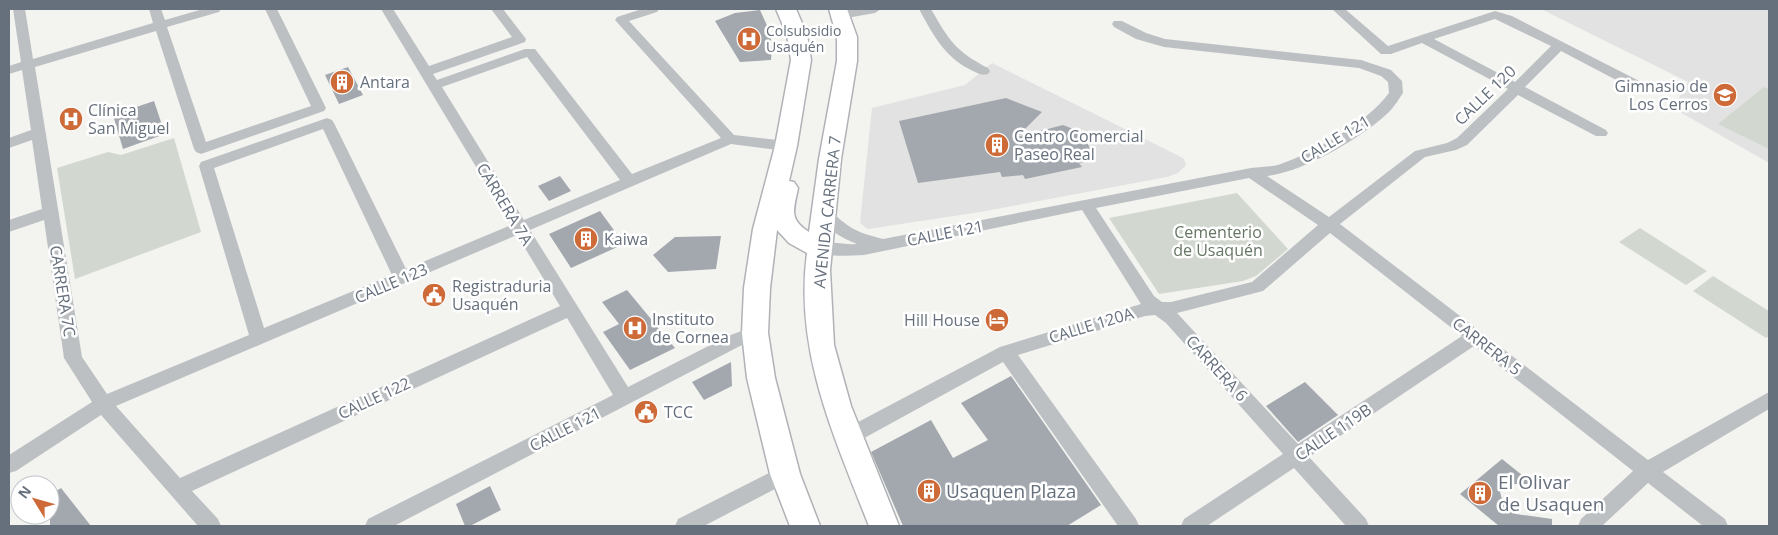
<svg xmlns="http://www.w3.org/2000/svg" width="1778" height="535" viewBox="0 0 1778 535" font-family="'Open Sans',sans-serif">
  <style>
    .built { fill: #e1e2e1 }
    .green { fill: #d2d8d0 }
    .building { fill: #a3a8ae }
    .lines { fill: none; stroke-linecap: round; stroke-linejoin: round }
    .primary-casing { stroke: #afb2b6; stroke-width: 3 }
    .street { fill: #bdc0c3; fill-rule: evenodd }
    .primary { fill: #fff; fill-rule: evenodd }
    .labels { text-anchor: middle; stroke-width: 5; stroke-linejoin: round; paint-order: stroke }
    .far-poi-label { font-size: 14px; fill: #66707d; stroke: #fff; text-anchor: start }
    .poi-label { font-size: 16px; fill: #66707d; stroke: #fff; text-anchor: start }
    .street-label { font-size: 16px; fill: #66707d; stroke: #fff }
    .park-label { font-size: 16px; fill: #667664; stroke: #fff }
    .near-poi-label { font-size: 19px; fill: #66707d; stroke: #fff; text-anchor: start }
  </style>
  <rect width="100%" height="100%" fill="#f3f3f0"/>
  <!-- built -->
  <path class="built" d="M 1541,9 L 1769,9 L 1769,163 L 1673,108 L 1688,82 Z
    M 992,63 L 1177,155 L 1184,159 L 1186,165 L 1178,173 L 1167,177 L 980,212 L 868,229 L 860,223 L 872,108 L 965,85 Z"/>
  <!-- green -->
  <path class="green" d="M 1764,87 L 1769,89 L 1769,149 L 1718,124 Z
    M 174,138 L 201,232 L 75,279 L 57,168 L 108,152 L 121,155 Z
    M 1237,193 L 1288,249 L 1256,276 L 1243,281 L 1159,294 L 1109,218 Z
    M 1640,228 L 1707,271 L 1686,285 L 1619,242 Z
    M 1713,276 L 1769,311 L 1769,336 L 1766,338 L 1693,291 Z"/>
  <!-- building -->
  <path class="building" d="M 760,10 L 770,32 L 772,47 L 771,60 L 740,62 L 715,21 L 735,13 Z
    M 348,67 L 363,95 L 339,104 L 325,75 Z
    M 1006,98 L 1042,112 L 1017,137 L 1063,125 L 1081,132 L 1096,159 L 1079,163 L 1082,167 L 1025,179 L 1023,175 L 1002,177 L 1000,172 L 918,183 L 899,121 Z
    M 154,101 L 165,134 L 123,149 L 113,115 Z
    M 560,176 L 571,191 L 549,201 L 538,186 Z
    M 600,211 L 624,244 L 571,268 L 549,234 Z
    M 721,236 L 716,269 L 668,272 L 653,255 L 675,237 Z
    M 627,290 L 675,348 L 630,370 L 603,332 L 619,324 L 602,302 Z
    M 731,362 L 732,386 L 704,400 L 692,382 Z
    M 1011,376 L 1101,505 L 1067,526 L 903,526 L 871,452 L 931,420 L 953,458 L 988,440 L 961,403 Z
    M 1305,382 L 1338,415 L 1298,442 L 1266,406 Z
    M 1502,459 L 1533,484 L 1509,484 L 1500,492 L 1503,503 L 1516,514 L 1552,519 L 1552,526 L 1499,526 L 1460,494 Z
    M 490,486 L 501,510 L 470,526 L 465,526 L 456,504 Z
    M 61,488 L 91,526 L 50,526 L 50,495 Z"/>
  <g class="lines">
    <!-- primary casing -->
    <g class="primary-casing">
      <path id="primary" d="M 776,9 L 796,9 L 807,35 L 811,60 L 797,146 L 789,181 L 794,182 L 798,188 C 794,209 788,219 809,232 L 819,159 L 837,61 L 837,37 L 829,9 L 847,9 L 857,37 L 857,61 L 841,159 L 830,270 L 834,345 L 851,406 L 899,526 L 869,526 C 834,436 794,351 807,253 L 789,243 L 777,230 L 770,288 L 768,333 L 775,378 L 800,474 L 820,526 L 790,526 L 770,474 L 747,378 L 742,333 L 744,288 L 753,229 L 775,146 L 791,60 L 787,35 Z"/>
    </g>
    <!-- street -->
    <path class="street" d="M 13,9 L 25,9 L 33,59 L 153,23 L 149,9 L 161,9 L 165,20 L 203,9 L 221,9 L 219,12 L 167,27 L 206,142 L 311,106 L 265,9 L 277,9 L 326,108 L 324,111 L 201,154 L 196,152 L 194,149 L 156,31 L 35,67 L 82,357 L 107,394 L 249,335 L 199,166 L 201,162 L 327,118 L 332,120 L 334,123 L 406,269 L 511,225 L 381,9 L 393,9 L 429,66 L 512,37 L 491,9 L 503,9 L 526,39 L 525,42 L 433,74 L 437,80 L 525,49 L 535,49 L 632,174 L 721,138 L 615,20 L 617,17 L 642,9 L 659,9 L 657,12 L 629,21 L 734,135 L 786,141 L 791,143 L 793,146 L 791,149 L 786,151 L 731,144 L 530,230 L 628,387 L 728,336 L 755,326 L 761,328 L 764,333 L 761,338 L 740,346 L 394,526 L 365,526 L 368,519 L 613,395 L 567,318 L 192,491 L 218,519 L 221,526 L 198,526 L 101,415 L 16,471 L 9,473 L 9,455 L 92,402 L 64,358 L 44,220 L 9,232 L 9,220 L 42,209 L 32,140 L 9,148 L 9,138 L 31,130 L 22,70 L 9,74 L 9,66 L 21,62 ZM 527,57 L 620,180 L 524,220 L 442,87 ZM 323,129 L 392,275 L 264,328 L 214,168 ZM 517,235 L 560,306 L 180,478 L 116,406 Z
      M 855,9 L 881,9 L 875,13 L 841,19 L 835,15 L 837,12 Z
      M 919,9 L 931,9 C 949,40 955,51 988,68 L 990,71 L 988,74 C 980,76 976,72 969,69 C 944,56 932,33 919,9 Z
      M 1332,9 L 1345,9 L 1388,46 L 1495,11 L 1512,16 L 1649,86 L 1651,89 L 1649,92 L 1639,92 L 1561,51 L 1525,87 L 1606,130 L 1608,133 L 1606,136 L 1596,136 L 1518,95 L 1467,145 L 1456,150 L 1425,157 L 1340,224 L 1648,460 L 1769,392 L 1769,409 L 1663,472 L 1725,519 L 1728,526 L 1703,526 L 1648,483 L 1602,526 L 1578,526 L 1581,519 L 1633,471 L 1474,346 L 1309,457 L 1366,519 L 1369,526 L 1346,526 L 1294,468 L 1207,526 L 1181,526 L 1184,519 L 1283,454 L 1166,323 L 1155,315 L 1145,316 L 1018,355 L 1136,519 L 1139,526 L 1118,526 L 1003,362 L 857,442 L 850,444 L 843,442 L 841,436 L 843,430 L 1000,347 L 1141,304 L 1082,210 L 864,255 C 847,256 832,257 815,252 L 813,248 L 815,244 C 827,240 844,245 857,244 C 841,238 825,228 816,213 L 819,209 C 830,206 834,215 842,221 C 855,232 868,235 883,239 L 1251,168 C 1260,167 1269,167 1278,165 C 1313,153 1367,123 1389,93 L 1388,82 L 1381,76 L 1359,68 L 1164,47 L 1136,39 L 1114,27 L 1112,24 L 1114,21 L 1122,21 L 1146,33 L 1165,39 L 1361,60 L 1391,70 L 1402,81 L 1403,93 C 1399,99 1394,107 1389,112 C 1362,138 1303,172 1267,176 L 1329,217 L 1415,151 L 1447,143 L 1457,138 L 1508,89 L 1422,43 L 1391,54 L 1381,54 ZM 1495,19 L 1551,46 L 1515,82 L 1434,39 ZM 1249,178 L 1318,225 L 1252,282 L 1171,302 L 1162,302 L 1154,296 L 1096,208 ZM 1330,233 L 1462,336 L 1298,444 L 1177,313 L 1263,291 Z
      M 785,465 L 792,468 L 795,474 L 792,480 L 704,526 L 675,526 L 678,519 Z"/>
    <!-- primary -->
    <use href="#primary" class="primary"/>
  </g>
  <!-- icons -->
  <defs>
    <g id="hospital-disc" transform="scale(1.25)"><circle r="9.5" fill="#cd6a37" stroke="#fff"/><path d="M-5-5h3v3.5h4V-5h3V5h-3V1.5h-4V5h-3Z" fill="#fff"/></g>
    <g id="building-disc" transform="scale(1.25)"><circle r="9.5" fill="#cd6a37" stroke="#fff"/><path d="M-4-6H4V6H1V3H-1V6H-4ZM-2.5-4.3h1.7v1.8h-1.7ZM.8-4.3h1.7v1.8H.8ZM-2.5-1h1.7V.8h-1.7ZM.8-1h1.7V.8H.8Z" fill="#fff"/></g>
    <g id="school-disc" transform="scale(1.25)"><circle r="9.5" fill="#cd6a37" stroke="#fff"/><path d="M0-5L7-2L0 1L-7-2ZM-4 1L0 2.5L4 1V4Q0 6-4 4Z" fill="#fff"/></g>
    <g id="civic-disc" transform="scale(1.25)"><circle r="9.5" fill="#cd6a37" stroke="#fff"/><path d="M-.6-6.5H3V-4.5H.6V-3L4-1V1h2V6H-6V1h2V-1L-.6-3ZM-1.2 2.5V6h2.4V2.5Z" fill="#fff"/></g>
    <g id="hotel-disc" transform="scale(1.25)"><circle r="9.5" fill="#cd6a37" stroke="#fff"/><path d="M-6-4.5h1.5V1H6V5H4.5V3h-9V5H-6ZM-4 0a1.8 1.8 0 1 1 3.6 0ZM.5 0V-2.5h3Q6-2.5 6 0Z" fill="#fff"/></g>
  </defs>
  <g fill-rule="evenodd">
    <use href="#hospital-disc" x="749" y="39"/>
    <use href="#building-disc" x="342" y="82"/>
    <use href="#school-disc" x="1725" y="95"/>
    <use href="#hospital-disc" x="71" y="119"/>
    <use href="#building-disc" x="997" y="145"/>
    <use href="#building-disc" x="586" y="239"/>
    <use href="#civic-disc" x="434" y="295"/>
    <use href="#hotel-disc" x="997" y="320"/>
    <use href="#hospital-disc" x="635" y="328"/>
    <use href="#civic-disc" x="646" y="412"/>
    <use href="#building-disc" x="929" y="491"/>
    <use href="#building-disc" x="1480" y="493"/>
  </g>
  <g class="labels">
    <!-- far-poi labels -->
    <g class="far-poi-label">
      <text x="766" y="36">Colsubsidio<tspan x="766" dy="16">Usaquén</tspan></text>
    </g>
    <!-- poi labels -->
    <g class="poi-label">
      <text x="360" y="88">Antara</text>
      <text x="1708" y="92" text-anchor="end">Gimnasio de<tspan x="1708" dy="18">Los Cerros</tspan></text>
      <text x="88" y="116">Clínica<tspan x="88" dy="18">San Miguel</tspan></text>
      <text x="1014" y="142">Centro Comercial<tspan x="1014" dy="18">Paseo Real</tspan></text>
      <text x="604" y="245">Kaiwa</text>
      <text x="452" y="292">Registraduria<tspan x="452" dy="18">Usaquén</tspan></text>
      <text x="652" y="325">Instituto<tspan x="652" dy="18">de Cornea</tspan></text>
      <text x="980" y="326" text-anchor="end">Hill House</text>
      <text x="664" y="418">TCC</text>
    </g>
    <!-- street labels -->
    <g class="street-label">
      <text transform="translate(1485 95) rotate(-44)" y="6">CALLE 120</text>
      <text transform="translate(1335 139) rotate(-31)" y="6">CALLE 121</text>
      <text transform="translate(505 204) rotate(59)" y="6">CARRERA 7A</text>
      <text transform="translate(827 212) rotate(-84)" y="6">AVENIDA CARRERA 7</text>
      <text transform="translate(945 233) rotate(-11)" y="6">CALLE 121</text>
      <text transform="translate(391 283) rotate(-23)" y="6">CALLE 123</text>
      <text transform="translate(63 291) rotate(81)" y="6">CARRERA 7C</text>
      <text transform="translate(1091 325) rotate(-17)" y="6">CALLE 120A</text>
      <text transform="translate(1487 346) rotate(38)" y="6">CARRERA 5</text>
      <text transform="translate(1217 368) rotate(48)" y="6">CARRERA 6</text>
      <text transform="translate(374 398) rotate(-25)" y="6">CALLE 122</text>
      <text transform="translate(565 429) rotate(-27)" y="6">CALLE 121</text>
      <text transform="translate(1333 432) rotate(-34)" y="6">CALLE 119B</text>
    </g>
    <!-- park labels -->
    <g class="park-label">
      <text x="1218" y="238">Cementerio<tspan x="1218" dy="18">de Usaquén</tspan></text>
    </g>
    <!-- near-poi labels -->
    <g class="near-poi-label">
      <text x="1498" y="489">El Olivar<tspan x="1498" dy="22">de Usaquen</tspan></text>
      <text x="946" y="498">Usaquen Plaza</text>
    </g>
  </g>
  <!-- border -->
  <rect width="1778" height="535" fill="none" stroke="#66707d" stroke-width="20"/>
  <!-- north arrow -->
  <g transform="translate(35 500) rotate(307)"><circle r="24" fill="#ffffff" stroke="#c2c6cb"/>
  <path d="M0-4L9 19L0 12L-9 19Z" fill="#cd6a37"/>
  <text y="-8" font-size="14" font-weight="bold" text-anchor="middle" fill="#66707d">N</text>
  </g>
</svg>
